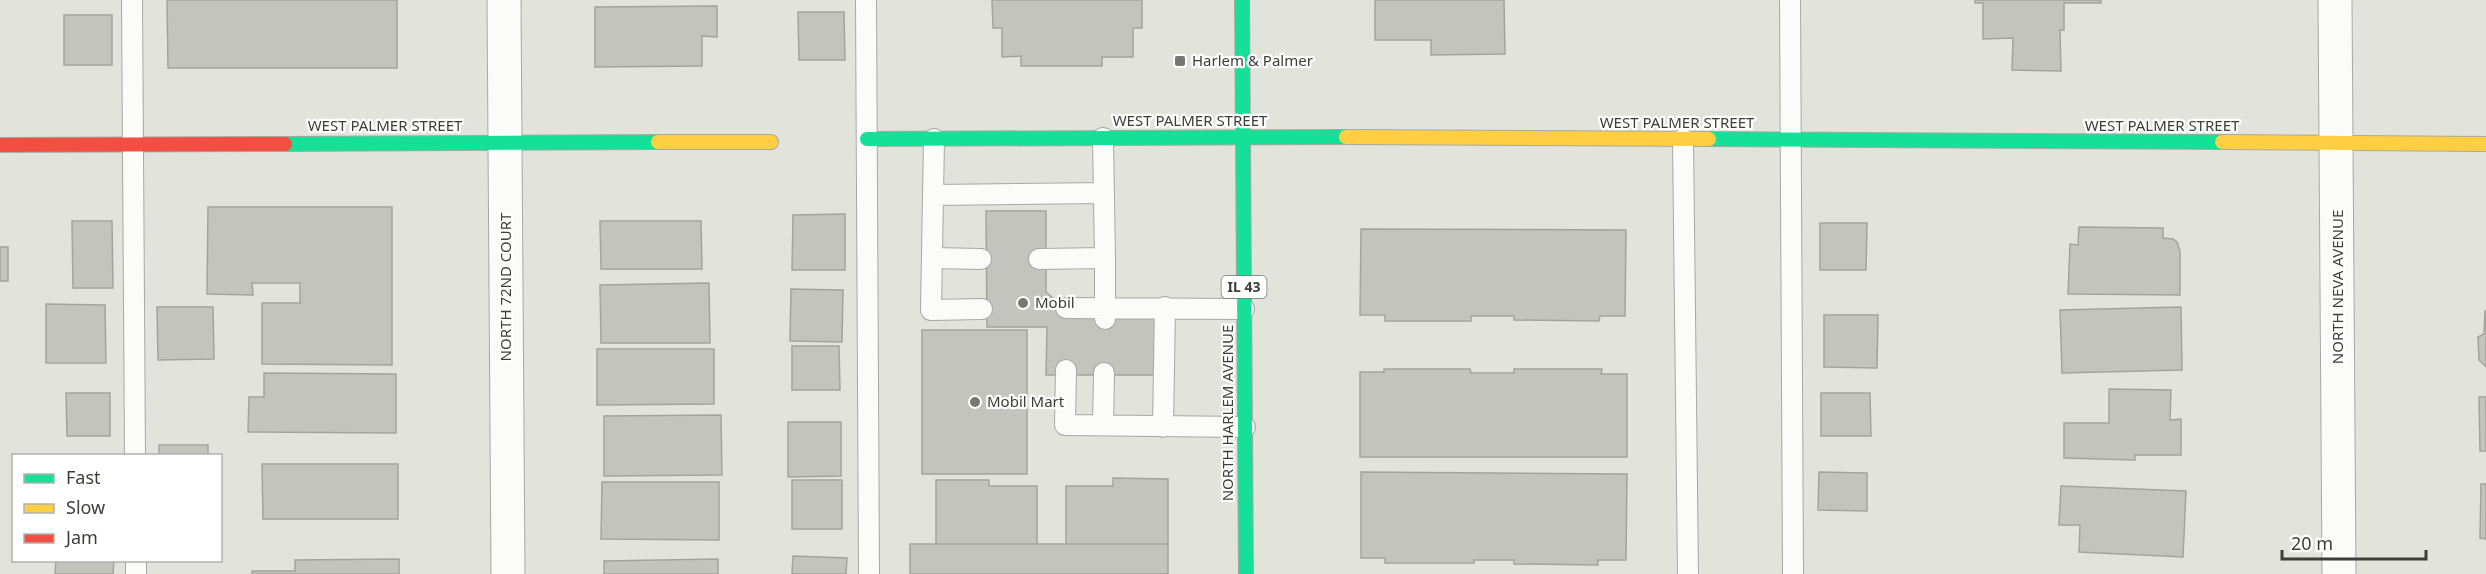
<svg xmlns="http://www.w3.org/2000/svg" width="2486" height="574" viewBox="0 0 2486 574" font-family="'Noto Sans',sans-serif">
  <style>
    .building { fill: #c3c4bd; stroke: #a4a49e; stroke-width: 1.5 }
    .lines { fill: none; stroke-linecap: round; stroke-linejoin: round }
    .lane-casing { stroke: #a7a9a2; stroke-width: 22 }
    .street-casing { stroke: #a7a9a2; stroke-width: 35 }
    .fast-casing { stroke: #a7a9a2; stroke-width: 16 }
    .slow-casing { stroke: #a7a9a2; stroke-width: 16 }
    .jam-casing { stroke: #a7a9a2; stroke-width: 16 }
    .lane { stroke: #fbfbfa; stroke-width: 20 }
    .street { stroke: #fbfbfa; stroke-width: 33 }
    .fast { stroke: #16e098; stroke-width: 14 }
    .slow { stroke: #ffcf43; stroke-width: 14 }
    .jam { stroke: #f24e42; stroke-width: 14 }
    .poi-dot { fill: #767871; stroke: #fff; stroke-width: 2 }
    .labels { text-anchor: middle; stroke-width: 4.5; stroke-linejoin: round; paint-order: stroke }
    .shield { fill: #fff; stroke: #767874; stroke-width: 1.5 }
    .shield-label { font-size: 14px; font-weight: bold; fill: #3c3e38 }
    .poi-label { font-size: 15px; fill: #3c3e38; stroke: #fff; text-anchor: start }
    .street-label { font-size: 15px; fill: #3c3e38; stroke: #fff }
  </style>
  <rect width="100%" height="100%" fill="#e2e4dc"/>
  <!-- building -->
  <path class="building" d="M 167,0 L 397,0 L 397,68 L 168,68 Z
    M 992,0 L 1142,0 L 1142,28 L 1133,28 L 1133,57 L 1102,57 L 1102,66 L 1021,66 L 1021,56 L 1002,57 L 1002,28 L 993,28 Z
    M 1375,0 L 1504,0 L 1505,54 L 1431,55 L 1431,40 L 1375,40 Z
    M 1975,0 L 2101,0 L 2101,3 L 2064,3 L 2064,30 L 2060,30 L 2061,71 L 2012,70 L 2013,38 L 1983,39 L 1983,3 L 1975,3 Z
    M 717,6 L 717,37 L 702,36 L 702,66 L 595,67 L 595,7 Z
    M 798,12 L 844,12 L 845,60 L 799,60 Z
    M 64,15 L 112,15 L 112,65 L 64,65 Z
    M 208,207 L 392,207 L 392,365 L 262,364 L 262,303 L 300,303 L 300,283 L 252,283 L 253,295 L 207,294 Z
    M 986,211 L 1046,211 L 1046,292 L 1073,315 L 1157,315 L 1157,375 L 1046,375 L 1047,327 L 987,327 Z
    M 845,214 L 845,270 L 792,270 L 793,215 Z
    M 72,221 L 112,221 L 113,288 L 73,288 Z
    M 600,221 L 701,221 L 702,269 L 601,269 Z
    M 1820,223 L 1867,223 L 1866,270 L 1820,270 Z
    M 2079,227 L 2163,228 L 2163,238 L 2173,239 L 2177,242 L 2180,251 L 2180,295 L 2068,294 L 2070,244 L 2078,245 Z
    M 1361,229 L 1626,230 L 1625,316 L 1600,316 L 1599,321 L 1514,320 L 1514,316 L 1471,316 L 1471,321 L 1385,321 L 1385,315 L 1360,315 Z
    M 0,247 L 8,247 L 8,281 L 0,281 Z
    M 709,283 L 710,343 L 601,343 L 600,285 Z
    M 791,289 L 843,290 L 842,342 L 790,341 Z
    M 46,304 L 105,305 L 106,363 L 46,363 Z
    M 157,307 L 213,307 L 214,359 L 158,360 Z
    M 2181,307 L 2182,370 L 2062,373 L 2060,310 Z
    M 2485,311 L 2486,311 L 2486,367 L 2479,360 L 2478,337 L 2484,334 Z
    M 1824,315 L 1878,315 L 1877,368 L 1824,367 Z
    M 922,330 L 1027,330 L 1027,474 L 922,474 Z
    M 792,346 L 839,346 L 840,390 L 792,390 Z
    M 597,349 L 714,349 L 714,404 L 597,405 Z
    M 1384,369 L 1470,369 L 1471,373 L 1514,373 L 1514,369 L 1602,369 L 1601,374 L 1627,374 L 1627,457 L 1360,457 L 1360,372 L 1384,372 Z
    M 264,373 L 396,374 L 396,433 L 248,432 L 249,397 L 264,397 Z
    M 2109,389 L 2171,390 L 2170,420 L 2181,419 L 2181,455 L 2135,455 L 2135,460 L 2064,458 L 2064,423 L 2109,423 Z
    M 66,393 L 110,393 L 110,436 L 67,436 Z
    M 1821,393 L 1870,393 L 1871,436 L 1821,436 Z
    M 2479,397 L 2486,397 L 2486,451 L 2480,451 Z
    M 721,415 L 722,475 L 604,476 L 604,416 Z
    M 788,422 L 841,422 L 841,476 L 788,477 Z
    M 159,445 L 208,445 L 208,456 L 159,456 Z
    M 262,464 L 398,464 L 398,519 L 263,519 Z
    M 1361,472 L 1627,474 L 1626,560 L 1598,560 L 1598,565 L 1514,564 L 1514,560 L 1474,560 L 1474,563 L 1385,563 L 1385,558 L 1361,558 Z
    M 1819,472 L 1867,473 L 1867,511 L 1818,510 Z
    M 1113,478 L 1168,479 L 1168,544 L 1066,544 L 1066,486 L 1113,486 Z
    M 792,480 L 842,480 L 842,529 L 792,529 Z
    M 936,480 L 989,480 L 989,486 L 1037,486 L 1037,544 L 936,544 Z
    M 602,482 L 719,482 L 719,540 L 601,539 Z
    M 2481,484 L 2486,484 L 2486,539 L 2480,538 Z
    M 2061,486 L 2186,491 L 2183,557 L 2079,552 L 2080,525 L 2059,525 Z
    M 910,544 L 1168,544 L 1168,574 L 910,574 Z
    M 793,556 L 847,558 L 846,574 L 792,574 Z
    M 399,559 L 399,574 L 252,574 L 252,571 L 295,571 L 295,560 Z
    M 718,559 L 718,574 L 604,574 L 604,561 Z
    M 56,560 L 114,560 L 113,574 L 55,574 Z"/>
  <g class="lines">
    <!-- lane casing -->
    <g class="lane-casing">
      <path id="lane" d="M 132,0 L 135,456
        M 866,0 L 869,574
        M 1790,0 L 1793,574
        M 1103,138 L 1105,258
        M 934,139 L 931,310 L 982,309
        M 1683,139 L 1688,574
        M 933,195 L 1104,193
        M 932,258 L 981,259
        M 1039,259 L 1105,258 L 1105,319
        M 1066,308 L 1244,309
        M 1066,370 L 1065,425 L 1245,427
        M 1103,425 L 1104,373
        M 1163,427 L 1165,307
        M 136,560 L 136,574"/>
    </g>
    <!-- street casing -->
    <g class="street-casing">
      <path id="street" d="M 504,0 L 508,574
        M 2335,0 L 2339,574"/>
    </g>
    <!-- fast casing -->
    <g class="fast-casing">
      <path id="fast" d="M 1242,0 L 1246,574
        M 867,139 L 1346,137
        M 1709,139 L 2222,142
        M 285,144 L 658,142"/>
    </g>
    <!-- slow casing -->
    <g class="slow-casing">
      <path id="slow" d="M 1346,137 L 1709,139
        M 658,142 L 771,142
        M 2222,142 L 2486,144"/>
    </g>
    <!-- jam casing -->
    <g class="jam-casing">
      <path id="jam" d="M 0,145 L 285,144"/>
    </g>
    <!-- lane -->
    <use href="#lane" class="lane"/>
    <!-- street -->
    <use href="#street" class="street"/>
    <!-- fast -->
    <use href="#fast" class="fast"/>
    <!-- slow -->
    <use href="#slow" class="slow"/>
    <!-- jam -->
    <use href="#jam" class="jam"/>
  </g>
  <!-- markers -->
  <g class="poi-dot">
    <rect x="1174" y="55" width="12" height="12" rx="3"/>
    <circle cx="1023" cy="303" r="6"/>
    <circle cx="975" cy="402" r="6"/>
  </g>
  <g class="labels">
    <!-- shield labels -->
    <rect class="shield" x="1221.5" y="276" width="45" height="22" rx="4.5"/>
    <g class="shield-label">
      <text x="1244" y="292">IL 43</text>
    </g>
    <!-- poi labels -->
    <g class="poi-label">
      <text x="1192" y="66">Harlem &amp; Palmer</text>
      <text x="1035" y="308">Mobil</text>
      <text x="987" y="407">Mobil Mart</text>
    </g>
    <!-- street labels -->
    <g class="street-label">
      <text x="1190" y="126">WEST PALMER STREET</text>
      <text x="1677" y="128">WEST PALMER STREET</text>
      <text x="385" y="131">WEST PALMER STREET</text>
      <text x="2162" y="131">WEST PALMER STREET</text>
      <text transform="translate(506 287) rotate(-90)" y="5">NORTH 72ND COURT</text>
      <text transform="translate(2338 287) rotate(-90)" y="5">NORTH NEVA AVENUE</text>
      <text transform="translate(1228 413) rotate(-90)" y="5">NORTH HARLEM AVENUE</text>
    </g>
  </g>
  <!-- legend -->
  <rect x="12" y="454" width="210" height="108" fill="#ffffff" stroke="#b1b2af" stroke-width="1.5"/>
  <rect x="24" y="474" width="30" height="9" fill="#16e098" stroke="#b1b2af" stroke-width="1.5"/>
  <text x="66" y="484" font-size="18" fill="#3c3e38">Fast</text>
  <rect x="24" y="504" width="30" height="9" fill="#ffcf43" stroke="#b1b2af" stroke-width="1.5"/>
  <text x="66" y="514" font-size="18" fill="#3c3e38">Slow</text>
  <rect x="24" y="534" width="30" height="9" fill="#f24e42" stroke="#b1b2af" stroke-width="1.5"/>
  <text x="66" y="544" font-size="18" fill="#3c3e38">Jam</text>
  <!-- scale -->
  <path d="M2282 550v9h144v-9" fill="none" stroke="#3c3e38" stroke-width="3"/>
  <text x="2291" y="550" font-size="18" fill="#3c3e38" stroke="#ffffff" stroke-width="4.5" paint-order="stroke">20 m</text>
</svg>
